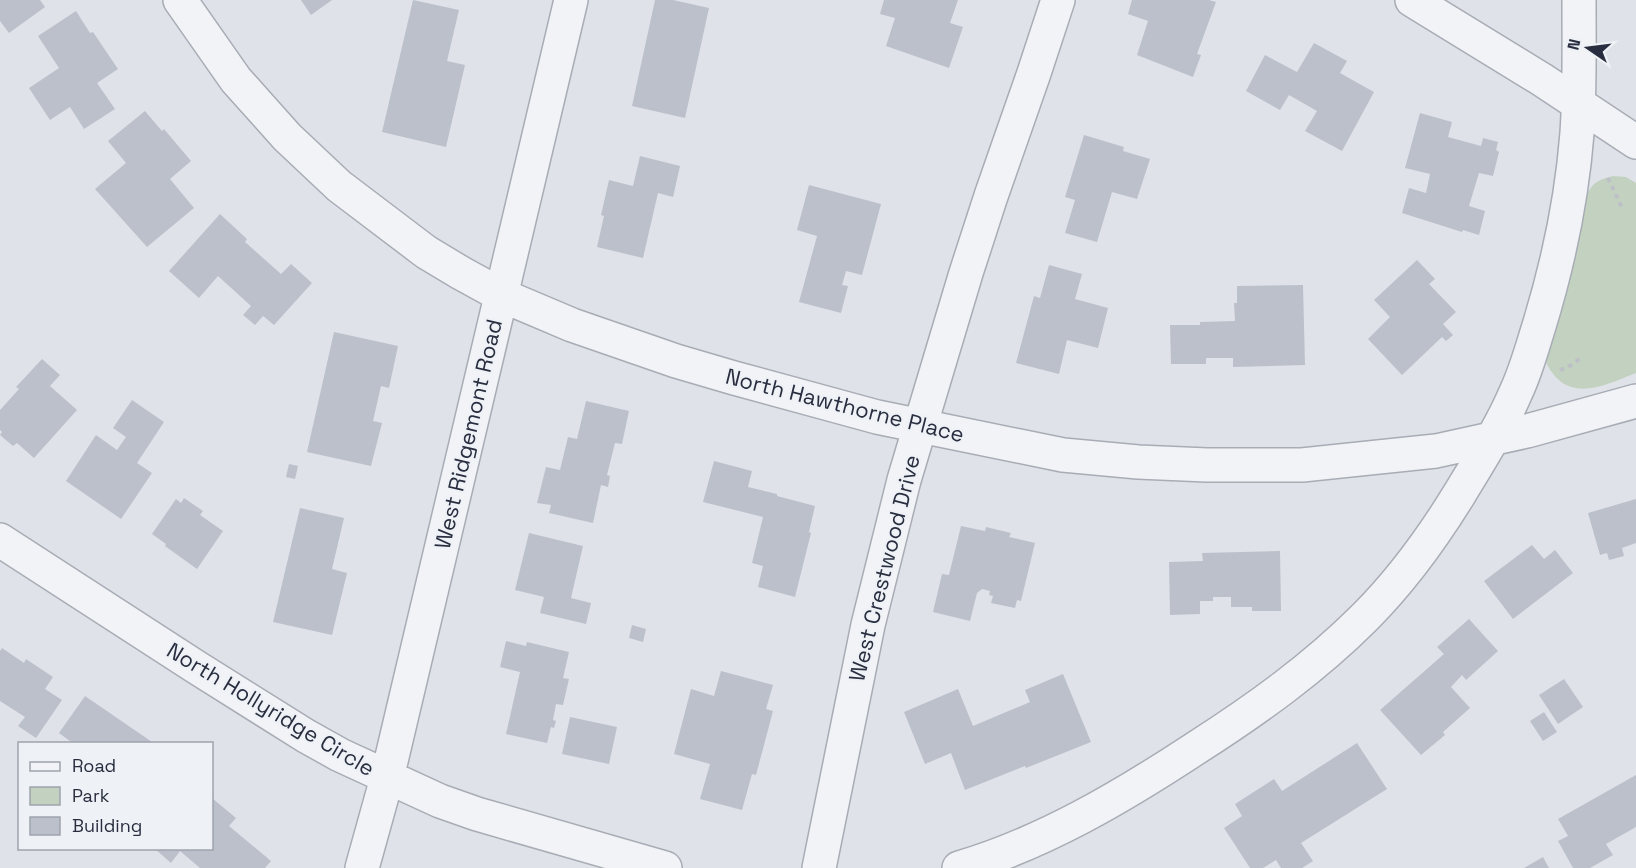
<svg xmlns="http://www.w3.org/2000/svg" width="1636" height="868" viewBox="0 0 1636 868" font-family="'Space Grotesk',sans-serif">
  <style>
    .green { fill: #c3d2c0 }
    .building { fill: #bcc0cb }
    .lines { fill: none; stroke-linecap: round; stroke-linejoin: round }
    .street-casing { stroke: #a8acb5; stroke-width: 36 }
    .path { stroke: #bdc0c6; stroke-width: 4; stroke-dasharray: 4.5 4.5; stroke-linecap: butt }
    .street { stroke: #f2f3f6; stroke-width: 33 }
    .labels { text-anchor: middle; stroke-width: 4.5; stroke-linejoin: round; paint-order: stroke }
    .street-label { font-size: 22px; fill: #282e3f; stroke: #eef1f6 }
  </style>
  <rect width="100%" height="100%" fill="#dfe2e8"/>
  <!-- green -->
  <path class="green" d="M 1613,176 L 1626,177 L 1636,183 L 1636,373 C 1601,387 1565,405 1545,360 L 1583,204 C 1591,185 1593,181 1613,176 Z"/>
  <!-- building -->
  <path class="building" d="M 0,0 L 40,0 L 45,7 L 9,33 L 0,21 Z
    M 301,0 L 332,0 L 311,15 Z
    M 413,0 L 459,10 L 447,61 L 465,65 L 446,147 L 382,132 Z
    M 655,0 L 673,0 L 709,8 L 685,118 L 632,106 Z
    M 884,0 L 958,0 L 950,23 L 963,27 L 949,68 L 886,46 L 895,18 L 880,14 Z
    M 1132,0 L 1209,0 L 1216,2 L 1197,54 L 1201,55 L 1193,77 L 1137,55 L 1148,21 L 1128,14 Z
    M 76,11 L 90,33 L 93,32 L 118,69 L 97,83 L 115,109 L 84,129 L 70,107 L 50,120 L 29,88 L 59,68 L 38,36 Z
    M 1314,43 L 1347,61 L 1340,73 L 1374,92 L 1342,151 L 1305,131 L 1317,111 L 1289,95 L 1280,110 L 1246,91 L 1265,55 L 1297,72 Z
    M 145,111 L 162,131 L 164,129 L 191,161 L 170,179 L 194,208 L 147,247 L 95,189 L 126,163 L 108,141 Z
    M 1420,113 L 1452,122 L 1448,137 L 1481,146 L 1483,138 L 1498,142 L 1496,150 L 1499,152 L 1493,176 L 1479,173 L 1469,206 L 1485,211 L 1479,235 L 1463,230 L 1462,232 L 1402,213 L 1409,188 L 1426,193 L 1430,174 L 1405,168 Z
    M 1084,135 L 1124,147 L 1123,151 L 1150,159 L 1137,199 L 1112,192 L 1097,242 L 1065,233 L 1075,200 L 1065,197 Z
    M 640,156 L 680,166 L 673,197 L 658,193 L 643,258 L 597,247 L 604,216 L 601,215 L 609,180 L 633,186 Z
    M 809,185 L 881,204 L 862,275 L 846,271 L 842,285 L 848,286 L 841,313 L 799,302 L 817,236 L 797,230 Z
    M 220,214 L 247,239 L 245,242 L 281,274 L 291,264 L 312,283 L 274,325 L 263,316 L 255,325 L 243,315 L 251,306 L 218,276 L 199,298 L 169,271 Z
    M 1417,260 L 1435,279 L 1429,284 L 1456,312 L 1443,324 L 1453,335 L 1446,341 L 1442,337 L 1402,375 L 1368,339 L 1390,317 L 1374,300 Z
    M 1049,265 L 1082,274 L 1075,299 L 1108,308 L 1098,348 L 1067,340 L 1059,374 L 1016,363 L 1034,296 L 1040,298 Z
    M 1303,285 L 1305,365 L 1233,367 L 1233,358 L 1206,358 L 1206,364 L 1171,364 L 1170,325 L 1200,325 L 1200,322 L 1235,321 L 1234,303 L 1237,303 L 1237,286 Z
    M 334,332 L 398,346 L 389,388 L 381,386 L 373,421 L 382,423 L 371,466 L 307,452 Z
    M 42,359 L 60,375 L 50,386 L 77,410 L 34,458 L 17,443 L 13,446 L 0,435 L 2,432 L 0,430 L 0,410 L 19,389 L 16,387 Z
    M 132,400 L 164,422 L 137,463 L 152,473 L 121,519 L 66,481 L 96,435 L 117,450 L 126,437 L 113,428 Z
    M 586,401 L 629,411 L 622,444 L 615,443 L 607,475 L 610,476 L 608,487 L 601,485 L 593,523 L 549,513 L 551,505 L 537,503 L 546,467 L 560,470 L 568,437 L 577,439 Z
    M 714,461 L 752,471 L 748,487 L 777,494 L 777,496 L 815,506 L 809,532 L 811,533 L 795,597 L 758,587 L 763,566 L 752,563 L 763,517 L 703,502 Z
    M 289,464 L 298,466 L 295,479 L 286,477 Z
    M 184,498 L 203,511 L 200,515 L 223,531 L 197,569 L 165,546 L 166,544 L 152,534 L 176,499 L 181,503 Z
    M 1636,499 L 1636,543 L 1622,548 L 1624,556 L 1609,560 L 1607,553 L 1600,555 L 1588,513 Z
    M 300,508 L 344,518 L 332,569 L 347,573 L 332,635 L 273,622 Z
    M 961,526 L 985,531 L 986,527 L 1011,533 L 1009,537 L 1035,543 L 1021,601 L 1017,600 L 1015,608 L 991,603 L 993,596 L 989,595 L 990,591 L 982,589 L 977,593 L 970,621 L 933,612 L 942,574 L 949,575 Z
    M 529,533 L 583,546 L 571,598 L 591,603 L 586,624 L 540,613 L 544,597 L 515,590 Z
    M 1532,545 L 1544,559 L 1555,550 L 1573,573 L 1513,619 L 1484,581 Z
    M 1280,551 L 1281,611 L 1252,611 L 1252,607 L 1231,607 L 1231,597 L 1213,597 L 1213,601 L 1200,601 L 1200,614 L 1170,615 L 1169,562 L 1203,561 L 1202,553 Z
    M 1469,619 L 1498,651 L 1466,680 L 1462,675 L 1451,687 L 1470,708 L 1443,732 L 1445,735 L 1421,755 L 1380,710 L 1444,654 L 1437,647 Z
    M 632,625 L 646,629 L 643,642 L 629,638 Z
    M 506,641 L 526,646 L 527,642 L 569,652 L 563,678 L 569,679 L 563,705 L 556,704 L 553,720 L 556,721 L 554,728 L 551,727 L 547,743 L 506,734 L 520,672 L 500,667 Z
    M 2,648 L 24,663 L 26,659 L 53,677 L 45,689 L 62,700 L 36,738 L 18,726 L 25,717 L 0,701 L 0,651 Z
    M 721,671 L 773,685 L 766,709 L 773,711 L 756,775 L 752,774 L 742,810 L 700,799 L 710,764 L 674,754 L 691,689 L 714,696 Z
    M 1063,674 L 1091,742 L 1026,768 L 1025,766 L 965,790 L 951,753 L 925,764 L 904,712 L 958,689 L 973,726 L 1030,702 L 1025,690 Z
    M 1564,679 L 1583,707 L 1558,724 L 1539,695 Z
    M 85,696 L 155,744 L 74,744 L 59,733 Z
    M 1544,712 L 1557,732 L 1543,741 L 1530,721 Z
    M 570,717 L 617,727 L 609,764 L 562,754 Z
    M 1357,743 L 1387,789 L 1301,843 L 1313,861 L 1302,868 L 1281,868 L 1276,860 L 1263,868 L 1250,868 L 1224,828 L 1242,816 L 1235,804 L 1274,779 L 1282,791 Z
    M 1636,775 L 1636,827 L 1606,844 L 1613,855 L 1590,868 L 1573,868 L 1558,841 L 1568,836 L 1558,819 Z
    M 212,798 L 236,818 L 229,826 L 271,861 L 265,868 L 200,868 L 180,851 L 171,863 L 154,848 L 212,848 Z
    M 1543,857 L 1549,868 L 1524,868 Z"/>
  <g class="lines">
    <!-- street casing -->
    <g class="street-casing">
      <path id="street" d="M 180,0 L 236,80 L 287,137 L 339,186 L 426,252 L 461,273 L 501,295 L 572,325 L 676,361 L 734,378 L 877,417 L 1063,455 L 1138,462 L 1207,465 L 1302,465 L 1436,451 L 1527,431 L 1636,401
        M 1412,0 L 1541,79 L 1636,142
        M 0,540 L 196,667 L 306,736 L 340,755 L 440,801 L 477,814 L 665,868
        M 362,868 L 387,778 L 571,0
        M 819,868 L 868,625 L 904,480 L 966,273 L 991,196 L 1034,73 L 1058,0
        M 959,868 C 1044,843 1123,796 1196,748 C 1257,709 1314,668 1365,617 C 1402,580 1433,537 1460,493 C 1480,460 1501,427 1516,392 C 1526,371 1532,348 1539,326 C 1558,264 1572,198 1577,133 C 1580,89 1579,44 1579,0"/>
    </g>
    <!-- path -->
    <path class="path" d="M 1608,178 L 1623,210
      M 1560,370 L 1567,368 L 1582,357"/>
    <!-- street -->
    <use href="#street" class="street"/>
  </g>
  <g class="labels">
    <!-- street labels -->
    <g class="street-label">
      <text transform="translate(845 405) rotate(14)" y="8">North Hawthorne Place</text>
      <text transform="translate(468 434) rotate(-77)" y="8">West Ridgemont Road</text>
      <text transform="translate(884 568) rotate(-76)" y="8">West Crestwood Drive</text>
      <text transform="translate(271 709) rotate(31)" y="8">North Hollyridge Circle</text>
    </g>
  </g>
  <!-- legend -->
  <rect x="18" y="742" width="195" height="108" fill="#eef1f6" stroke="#9fa3ad" stroke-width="1.5"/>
  <rect x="30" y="762" width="30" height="9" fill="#f2f3f6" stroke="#9fa3ad" stroke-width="1.5"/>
  <text x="72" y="772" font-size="18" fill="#282e3f">Road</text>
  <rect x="30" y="787" width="30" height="18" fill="#c3d2c0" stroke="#9fa3ad" stroke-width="1.5"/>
  <text x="72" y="802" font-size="18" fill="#282e3f">Park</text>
  <rect x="30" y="817" width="30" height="18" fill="#bcc0cb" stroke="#9fa3ad" stroke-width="1.5"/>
  <text x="72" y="832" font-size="18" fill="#282e3f">Building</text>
  <!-- north arrow -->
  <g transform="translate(1588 48) rotate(284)" stroke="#eef1f6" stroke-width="4.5" paint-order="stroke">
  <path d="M0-4.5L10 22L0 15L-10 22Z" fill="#282e3f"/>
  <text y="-9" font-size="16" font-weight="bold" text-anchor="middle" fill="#282e3f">N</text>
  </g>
</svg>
